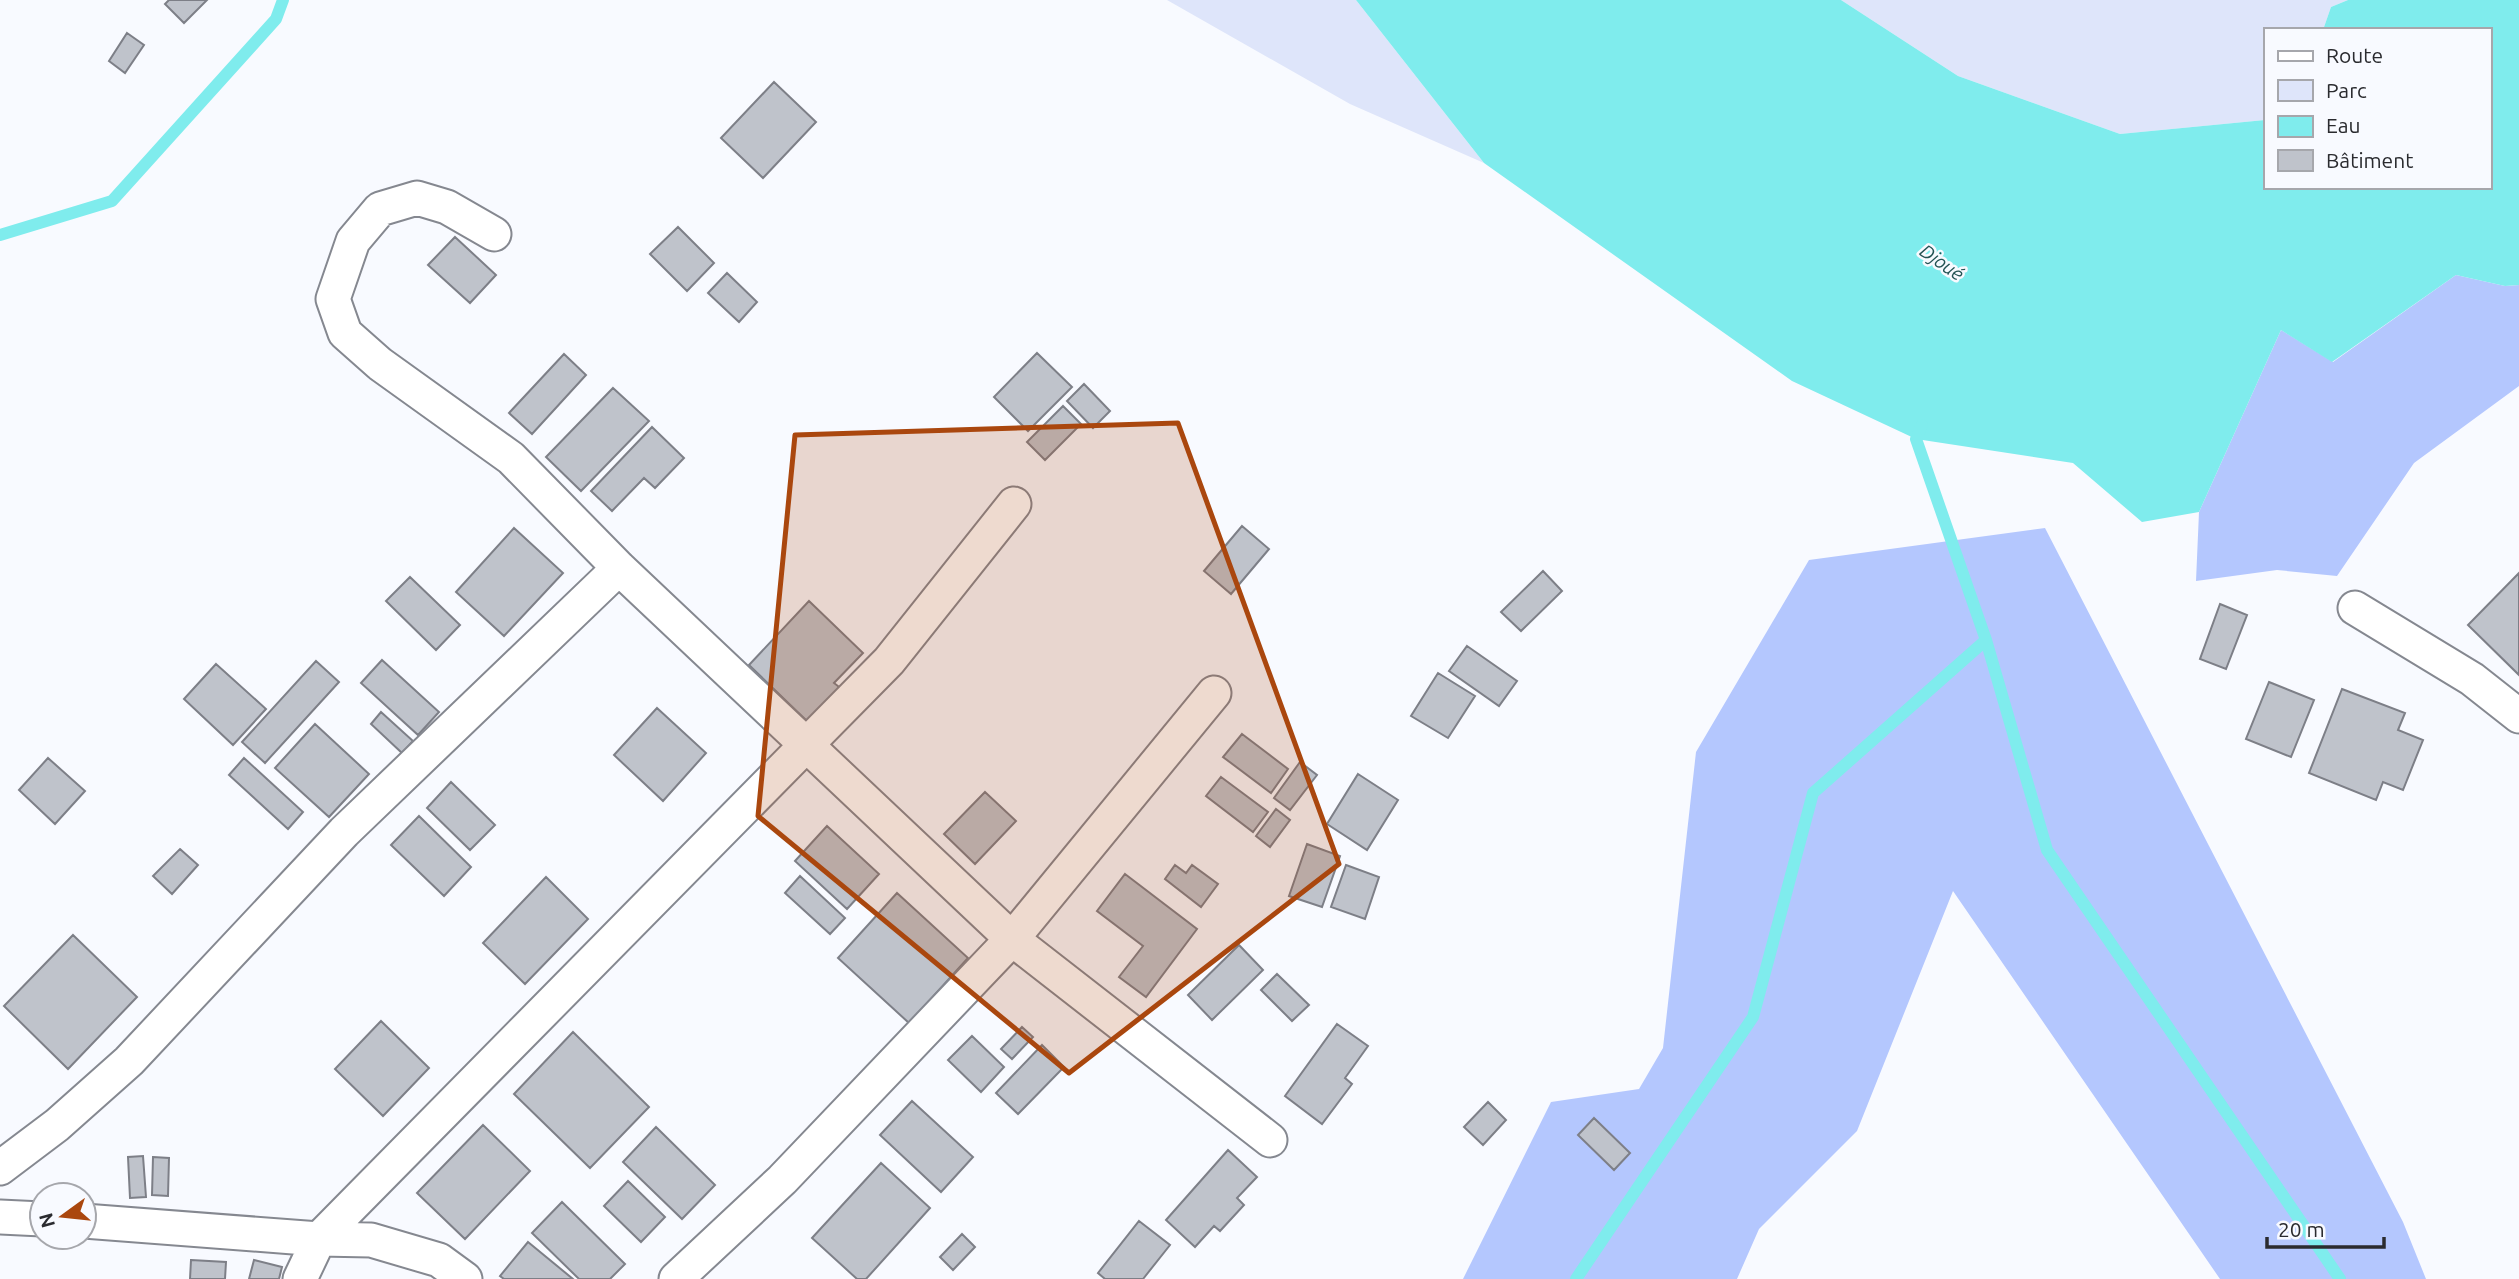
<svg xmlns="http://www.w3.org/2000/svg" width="2519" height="1279" viewBox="0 0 2519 1279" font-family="Ubuntu,sans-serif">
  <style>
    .green { fill: #dee5fa }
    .forest { fill: #b4c7fe }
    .water { fill: #7feced }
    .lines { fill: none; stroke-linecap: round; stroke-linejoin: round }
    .stream { stroke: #7feced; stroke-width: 12 }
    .building { fill: #bfc3cb; stroke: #7d7f87; stroke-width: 2 }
    .minor-casing { stroke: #858890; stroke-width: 37 }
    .minor { stroke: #fff; stroke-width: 33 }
    .marked { fill: #aa470e; fill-opacity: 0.2; stroke: #aa470e; stroke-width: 5; stroke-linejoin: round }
    .labels { text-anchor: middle; stroke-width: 5; stroke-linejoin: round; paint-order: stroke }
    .water-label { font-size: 19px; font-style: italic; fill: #235354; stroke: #f8faff }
  </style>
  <rect width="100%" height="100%" fill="#f8faff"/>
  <!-- green -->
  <path class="green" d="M 1167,0 L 1356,0 L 1484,163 L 1350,104 Z
    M 1841,0 L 2348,0 L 2331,7 L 2323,30 L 2265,30 L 2265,120 L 2120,134 L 1958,76 Z"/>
  <!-- forest -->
  <path class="forest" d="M 2456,275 L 2505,286 L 2519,285 L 2519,386 L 2414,463 L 2337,576 L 2277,570 L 2196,581 L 2199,512 L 2281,330 L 2333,362 Z
    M 2045,528 L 2403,1222 L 2426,1279 L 2220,1279 L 1953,891 L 1857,1131 L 1759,1229 L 1737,1279 L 1463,1279 L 1551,1102 L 1639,1089 L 1663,1048 L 1696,752 L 1809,560 Z"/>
  <!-- water -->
  <path class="water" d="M 1356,0 L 1841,0 L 1958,76 L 2120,134 L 2265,120 L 2265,187 L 2489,187 L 2489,30 L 2323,30 L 2331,7 L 2348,0 L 2519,0 L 2519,285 L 2505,286 L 2456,275 L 2332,362 L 2281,330 L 2199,512 L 2142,522 L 2073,463 L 1916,439 L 1792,381 L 1484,163 Z"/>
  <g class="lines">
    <!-- stream -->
    <path class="stream" d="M 0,235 L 112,201 L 276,19 L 283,0
      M 1922,425 L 1916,439 L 1986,640 L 2047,850 L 2340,1279
      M 1576,1279 L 1753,1017 L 1813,793 L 1986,640"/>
  </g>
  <!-- building -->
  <path class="building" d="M 169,0 L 207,0 L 184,23 L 165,4 Z
    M 127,33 L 144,45 L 125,73 L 109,61 Z
    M 774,82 L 816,122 L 763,178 L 721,138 Z
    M 678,227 L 714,263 L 687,291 L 650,254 Z
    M 455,237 L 496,275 L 470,303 L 428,265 Z
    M 727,273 L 757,302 L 739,322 L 708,293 Z
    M 1037,353 L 1072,387 L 1028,431 L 994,397 Z
    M 564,354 L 586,375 L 532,434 L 509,413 Z
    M 1084,384 L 1110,411 L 1093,428 L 1067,401 Z
    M 613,388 L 649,421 L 581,491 L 546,457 Z
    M 1063,406 L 1081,424 L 1045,460 L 1027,442 Z
    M 652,427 L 684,458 L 655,488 L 644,478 L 612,511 L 591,491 Z
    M 1242,526 L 1269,549 L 1231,594 L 1204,571 Z
    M 514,528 L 563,573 L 504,636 L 456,592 Z
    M 1543,571 L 1562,591 L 1521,631 L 1501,612 Z
    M 2519,573 L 2519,675 L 2468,625 Z
    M 410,577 L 460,625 L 436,650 L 386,601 Z
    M 809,601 L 863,653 L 834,683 L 843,690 L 810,724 L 749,665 Z
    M 2220,604 L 2247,615 L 2226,669 L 2200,659 Z
    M 1467,646 L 1517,681 L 1499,706 L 1449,671 Z
    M 382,660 L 439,712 L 418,735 L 361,683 Z
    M 316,661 L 339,682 L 265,763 L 242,742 Z
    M 216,664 L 266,709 L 233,745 L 184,699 Z
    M 1438,673 L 1475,696 L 1448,738 L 1411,716 Z
    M 2269,682 L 2314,700 L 2291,757 L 2246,739 Z
    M 2342,689 L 2405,713 L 2398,730 L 2423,740 L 2403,790 L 2383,782 L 2376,800 L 2309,773 Z
    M 657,708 L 706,753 L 663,801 L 614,755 Z
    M 381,712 L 413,741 L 402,753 L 371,724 Z
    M 315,724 L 369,774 L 329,817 L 275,768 Z
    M 1242,734 L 1288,769 L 1271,793 L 1223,757 Z
    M 48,758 L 85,791 L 55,824 L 19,790 Z
    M 244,758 L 303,812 L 288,829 L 229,775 Z
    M 1300,762 L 1317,775 L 1290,810 L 1274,798 Z
    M 1358,774 L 1398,800 L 1367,850 L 1327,824 Z
    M 1221,777 L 1268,812 L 1253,832 L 1206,796 Z
    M 451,782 L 495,825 L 470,850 L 427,808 Z
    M 985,792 L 1016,821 L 975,864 L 944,834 Z
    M 1276,809 L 1290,820 L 1270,847 L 1256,836 Z
    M 419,816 L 471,867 L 444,896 L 391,845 Z
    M 827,826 L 879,874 L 847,909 L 795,861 Z
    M 1307,844 L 1340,856 L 1322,907 L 1289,896 Z
    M 180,849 L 198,865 L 172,894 L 153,876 Z
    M 1175,865 L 1186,873 L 1192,865 L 1218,884 L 1201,907 L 1165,879 Z
    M 1346,865 L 1379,877 L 1365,919 L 1331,907 Z
    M 1125,874 L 1197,929 L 1146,997 L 1119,977 L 1143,946 L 1097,911 Z
    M 800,876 L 845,918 L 830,934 L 785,893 Z
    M 546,877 L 588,919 L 525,984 L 483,943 Z
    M 897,893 L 968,958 L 909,1023 L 838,958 Z
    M 73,935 L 137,997 L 68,1069 L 4,1006 Z
    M 1239,945 L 1263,970 L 1212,1020 L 1188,995 Z
    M 1277,974 L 1309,1005 L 1292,1021 L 1261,990 Z
    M 381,1021 L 429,1068 L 383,1116 L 335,1069 Z
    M 1337,1024 L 1368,1046 L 1345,1078 L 1352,1084 L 1322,1124 L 1285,1096 Z
    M 1022,1027 L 1033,1037 L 1012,1059 L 1001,1049 Z
    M 573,1032 L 649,1107 L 590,1168 L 514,1094 Z
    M 972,1036 L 1004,1067 L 981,1092 L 948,1060 Z
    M 1042,1045 L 1064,1067 L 1018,1114 L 996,1093 Z
    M 912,1101 L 973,1157 L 941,1192 L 880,1135 Z
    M 1488,1102 L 1506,1120 L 1483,1145 L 1464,1127 Z
    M 1594,1118 L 1630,1153 L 1614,1170 L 1578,1135 Z
    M 483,1125 L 530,1171 L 465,1239 L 417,1193 Z
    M 656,1127 L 715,1185 L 682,1219 L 623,1162 Z
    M 1228,1150 L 1257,1177 L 1237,1198 L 1244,1205 L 1220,1231 L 1214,1226 L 1195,1247 L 1166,1220 Z
    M 143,1156 L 146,1197 L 130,1198 L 128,1157 Z
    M 153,1157 L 169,1158 L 168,1196 L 152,1195 Z
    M 881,1163 L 930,1208 L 866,1279 L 857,1279 L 812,1238 Z
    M 628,1181 L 665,1217 L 641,1242 L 604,1206 Z
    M 562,1202 L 625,1264 L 610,1279 L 579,1279 L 532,1233 Z
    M 1139,1221 L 1170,1245 L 1143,1279 L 1105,1279 L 1098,1273 Z
    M 962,1234 L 975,1247 L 953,1270 L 940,1257 Z
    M 528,1242 L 573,1279 L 504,1279 L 500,1276 Z
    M 191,1260 L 226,1262 L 225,1279 L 190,1279 Z
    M 254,1260 L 282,1267 L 279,1279 L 249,1279 Z"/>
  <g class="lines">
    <!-- minor casing -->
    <g class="minor-casing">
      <path id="minor" d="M 494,234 L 447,207 L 417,198 L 380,209 L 353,241 L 333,299 L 345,333 L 380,364 L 511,458 L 619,568 L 1012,939 L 1270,1140
        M 2355,608 L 2472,679 L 2519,716
        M 0,1168 L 57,1125 L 129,1061 L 344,832 L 619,568
        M 0,1217 L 42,1219
        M 84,1221 L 319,1239 L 371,1240 L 439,1260 L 465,1279
        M 300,1279 L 319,1239 L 889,661 L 1014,504
        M 676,1279 L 782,1180 L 1012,939 L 1214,693"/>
    </g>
    <!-- minor -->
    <use href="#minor" class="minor"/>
  </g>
  <!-- marked area -->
  <path class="marked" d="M 1178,423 L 1339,864 L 1069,1073 L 758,816 L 795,435 Z"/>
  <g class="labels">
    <!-- water labels -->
    <g class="water-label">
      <text transform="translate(1942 262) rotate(35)" y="7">Djoué</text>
    </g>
  </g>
  <!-- legend -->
  <rect x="2264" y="28" width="228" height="161" fill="#f8faff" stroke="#a6a7ac" stroke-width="2"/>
  <rect x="2278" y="51" width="35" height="10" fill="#ffffff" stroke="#a6a7ac" stroke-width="2"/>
  <text x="2326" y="63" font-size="21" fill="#2a2b2f">Route</text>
  <rect x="2278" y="80" width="35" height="21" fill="#dee5fa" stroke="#a6a7ac" stroke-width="2"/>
  <text x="2326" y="98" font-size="21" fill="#2a2b2f">Parc</text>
  <rect x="2278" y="116" width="35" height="21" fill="#7feced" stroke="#a6a7ac" stroke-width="2"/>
  <text x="2326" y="133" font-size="21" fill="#2a2b2f">Eau</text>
  <rect x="2278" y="150" width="35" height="21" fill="#bfc3cb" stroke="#a6a7ac" stroke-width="2"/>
  <text x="2326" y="168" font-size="21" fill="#2a2b2f">Bâtiment</text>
  <!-- north arrow -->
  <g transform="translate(63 1216) rotate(255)"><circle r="33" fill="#f8faff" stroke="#a6a7ac" stroke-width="2"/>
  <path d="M0-5L12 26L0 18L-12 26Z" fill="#aa470e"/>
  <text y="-10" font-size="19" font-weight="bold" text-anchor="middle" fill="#2a2b2f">N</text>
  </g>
  <!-- scale -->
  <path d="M2267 1237v10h117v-10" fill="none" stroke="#2a2b2f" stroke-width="3.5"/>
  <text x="2278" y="1237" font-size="21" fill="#2a2b2f" stroke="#f8faff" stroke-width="5" paint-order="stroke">20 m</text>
</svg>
